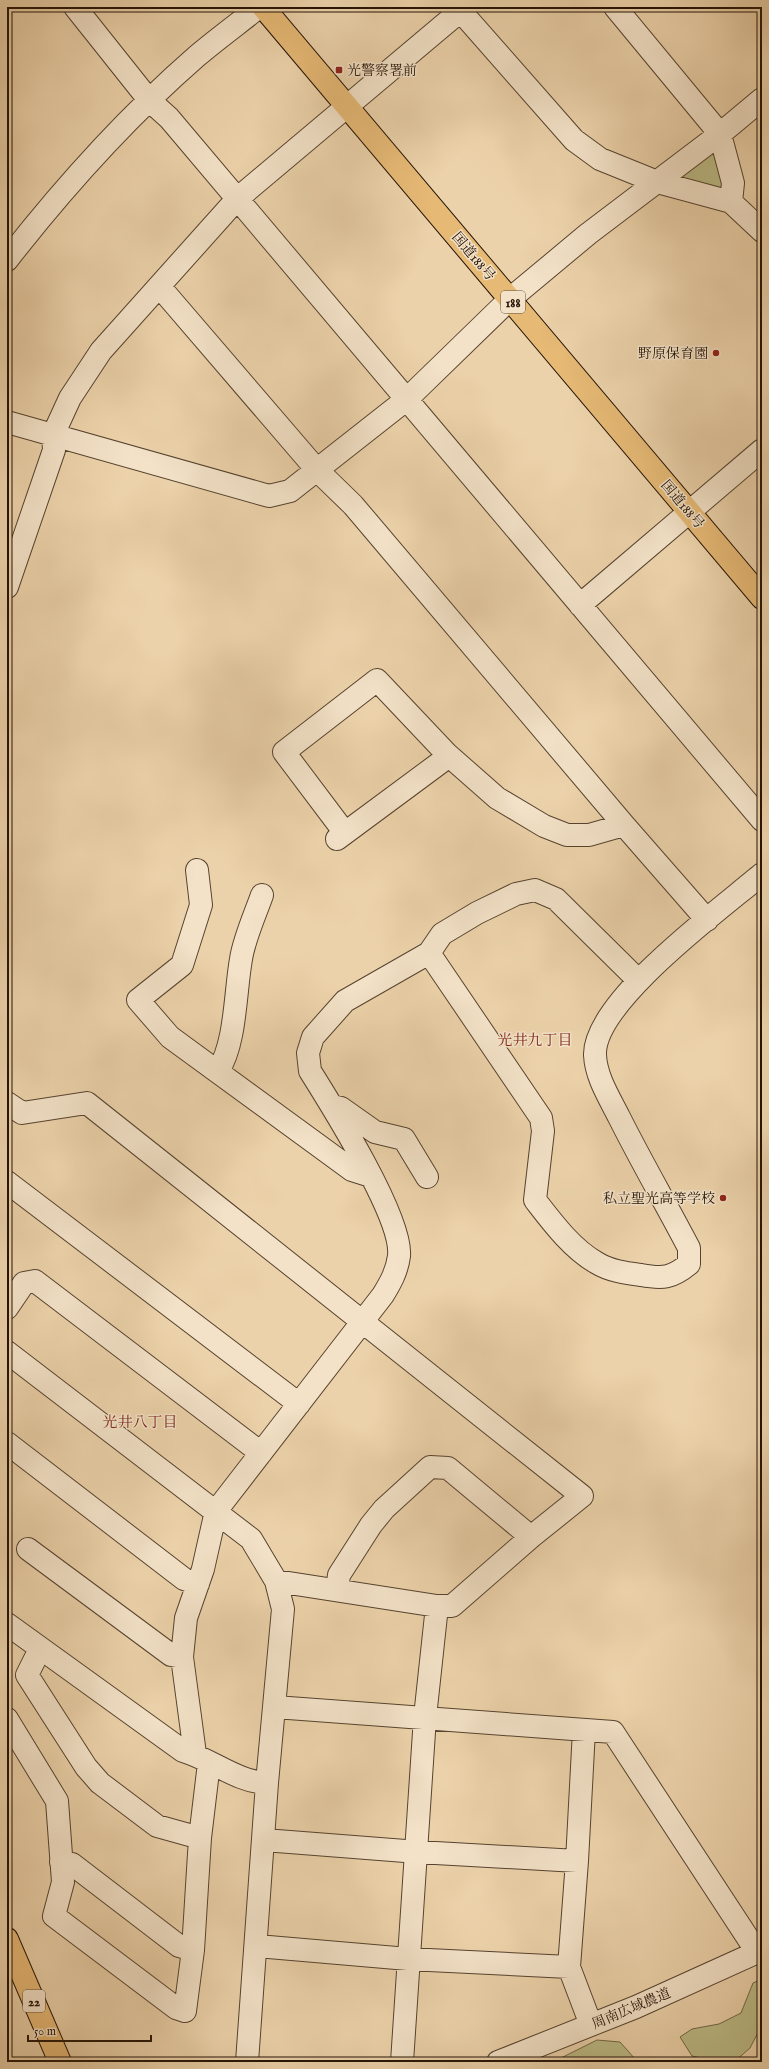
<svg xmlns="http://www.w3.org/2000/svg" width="769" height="2069" viewBox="0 0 769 2069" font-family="'IM FELL English','Noto Serif JP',serif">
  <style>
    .green { fill: #bcbb86; stroke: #706746 }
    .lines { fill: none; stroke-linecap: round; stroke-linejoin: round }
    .minor-casing { stroke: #56432f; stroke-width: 24 }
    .major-casing { stroke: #241306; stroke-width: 24 }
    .highway-casing { stroke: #241306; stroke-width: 24 }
    .minor { stroke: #f3e2c8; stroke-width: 22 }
    .major { stroke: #e6b975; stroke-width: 22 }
    .highway { stroke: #e6b975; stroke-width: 22 }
    .poi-dot { fill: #8f2418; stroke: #f3e2c8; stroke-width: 1.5 }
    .labels { text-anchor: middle; stroke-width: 3; stroke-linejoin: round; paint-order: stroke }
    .shield { fill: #f3e2c8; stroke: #625140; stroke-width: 1 }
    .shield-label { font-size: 13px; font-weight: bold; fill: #241306 }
    .poi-label { font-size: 14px; fill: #241306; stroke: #f3e2c8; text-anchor: end }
    .street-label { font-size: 14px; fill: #241306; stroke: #f3e2c8 }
    .neighbourhood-label { font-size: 15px; fill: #7a1f14; stroke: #f3e2c8 }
  </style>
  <rect width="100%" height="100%" fill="#ecd2aa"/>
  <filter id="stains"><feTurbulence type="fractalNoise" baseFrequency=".005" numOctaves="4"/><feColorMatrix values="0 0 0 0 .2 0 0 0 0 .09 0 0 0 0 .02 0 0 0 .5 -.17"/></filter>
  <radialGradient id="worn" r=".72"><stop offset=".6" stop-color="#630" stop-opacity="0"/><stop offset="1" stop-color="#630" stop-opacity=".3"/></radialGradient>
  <!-- green -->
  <path class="green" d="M 718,139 L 728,197 L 656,176 Z
    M 762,1979 L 762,2025 L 750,2048 L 734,2062 L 719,2062 L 692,2056 L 680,2037 L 692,2029 L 719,2024 L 741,2013 L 753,1983 Z
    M 597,2040 L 620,2042 L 636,2060 L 633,2062 L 553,2062 Z"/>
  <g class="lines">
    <!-- minor casing -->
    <g class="minor-casing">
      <path id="minor" d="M 75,7 L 149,100 L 169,118 L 762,820
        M 457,7 L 574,140 L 600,159 L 657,182 L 731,202 L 762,231
        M 615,7 L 720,134 L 733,183 L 731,202
        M 7,260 C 64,187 127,117 197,56 C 217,39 239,23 259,7
        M 159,286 L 317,470 L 353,505 L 624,825 L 707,920
        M 7,422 L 269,496 L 290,491 L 407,399 L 510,299 L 588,234 L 720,134 L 762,99
        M 7,587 L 54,450 L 53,435 L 70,398 L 101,351 L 237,199 L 465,7
        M 580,605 L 762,450
        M 345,833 L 284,752 L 377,680 L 447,754 L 497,798 L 544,826 L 567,835 L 589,835 L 624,825
        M 337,839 L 441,762 L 447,754
        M 197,870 L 201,905 L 182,965 L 138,1000 L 170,1037 L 352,1170 L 371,1176
        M 429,953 L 541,1118 L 543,1131 L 535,1200 C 552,1222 572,1249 597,1263 C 610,1271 626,1273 641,1275 C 663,1279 672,1278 689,1264 L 689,1248 C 666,1204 641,1161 619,1117 C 609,1097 596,1077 595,1055 C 593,1002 722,908 762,874
        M 218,1071 C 236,1043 235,993 241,959 C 244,939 255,915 262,895
        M 7,1103 L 22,1113 L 87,1103 L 582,1496 L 531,1537 L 452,1606 L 437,1606 L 276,1581
        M 332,1106 L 341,1108 L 375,1132 L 404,1139 L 427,1177
        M 7,1182 L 299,1404
        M 7,1308 L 24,1283 L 35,1281 L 261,1453
        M 7,1352 L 251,1539 L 276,1581 L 283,1609 L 267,1783 L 247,2062
        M 7,1443 L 184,1579 L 198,1584
        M 28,1549 L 171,1655 L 182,1657
        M 337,1590 L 339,1575 L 371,1525 L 384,1509 L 430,1467 L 448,1468 L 531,1537
        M 7,1624 L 183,1751 C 211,1759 237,1782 267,1783
        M 40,1649 L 27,1675 L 86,1767 L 100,1783 L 157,1826 L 200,1838
        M 275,1707 L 613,1732 L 757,1952
        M 7,1719 L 57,1801 L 63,1882 L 54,1916 L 176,2008 L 185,2011 L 193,1950 L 200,1838 L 209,1763
        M 584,1730 L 577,1861 L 569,1967 L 591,2025
        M 195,1754 L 182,1657 L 186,1618 L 203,1569 L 216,1511 L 383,1295 C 391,1282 397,1271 399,1256 C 403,1219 332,1106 310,1071 L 308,1053 L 313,1037 L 345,1001 L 429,953 L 442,934 L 477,913 L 516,894 L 535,890 L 556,899 L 638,980
        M 264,1840 L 418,1852 L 577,1861
        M 61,1862 L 72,1864 L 179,1946 L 193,1950
        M 257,1946 L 408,1959 L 569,1967
        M 402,2062 L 425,1717 L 437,1606
        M 498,2062 L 636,2007 L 762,1950"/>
    </g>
    <!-- major casing -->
    <g class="major-casing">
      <path id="major" d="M 7,1939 L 60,2062"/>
    </g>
    <!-- highway casing -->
    <g class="highway-casing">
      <path id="highway" d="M 263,7 L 762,598"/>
    </g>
    <!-- minor -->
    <use href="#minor" class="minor"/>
    <!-- major -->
    <use href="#major" class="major"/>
    <!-- highway -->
    <use href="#highway" class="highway"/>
  </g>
  <!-- markers -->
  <g class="poi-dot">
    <rect x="335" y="66" width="8" height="8" rx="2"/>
    <circle cx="716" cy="353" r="4"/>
    <circle cx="723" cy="1198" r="4"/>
  </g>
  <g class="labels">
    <!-- shield labels -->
    <g class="shield">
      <rect x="501" y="291" width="24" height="22" rx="3"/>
      <rect x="23" y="1990" width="22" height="22" rx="3"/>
    </g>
    <g class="shield-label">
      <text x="513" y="307">188</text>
      <text x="34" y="2006">22</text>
    </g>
    <!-- poi labels -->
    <g class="poi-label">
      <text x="347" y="75" text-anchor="start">光警察署前</text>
      <text x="708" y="358">野原保育園</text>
      <text x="715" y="1203">私立聖光高等学校</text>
    </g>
    <!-- street labels -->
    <g class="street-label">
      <text transform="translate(474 256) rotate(50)" y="5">国道188号</text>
      <text transform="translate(683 504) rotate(50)" y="5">国道188号</text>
      <text transform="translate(631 2008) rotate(-23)" y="5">周南広域農道</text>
    </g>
    <!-- neighbourhood labels -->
    <g class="neighbourhood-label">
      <text x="535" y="1045">光井九丁目</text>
      <text x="140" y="1427">光井八丁目</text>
    </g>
  </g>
  <!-- margin -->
  <rect width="769" height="2069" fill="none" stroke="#ecd2aa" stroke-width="24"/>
  <rect x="8" y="8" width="753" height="2053" fill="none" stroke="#241306" stroke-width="2"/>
  <rect x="12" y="12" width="745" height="2045" fill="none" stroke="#241306"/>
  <!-- scale -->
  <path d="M28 2035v6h123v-6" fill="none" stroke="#241306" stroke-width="2"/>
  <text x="34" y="2035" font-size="12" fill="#241306" stroke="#f3e2c8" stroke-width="3" paint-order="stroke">50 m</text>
  <rect width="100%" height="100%" filter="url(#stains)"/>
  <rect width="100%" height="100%" fill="url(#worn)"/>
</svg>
